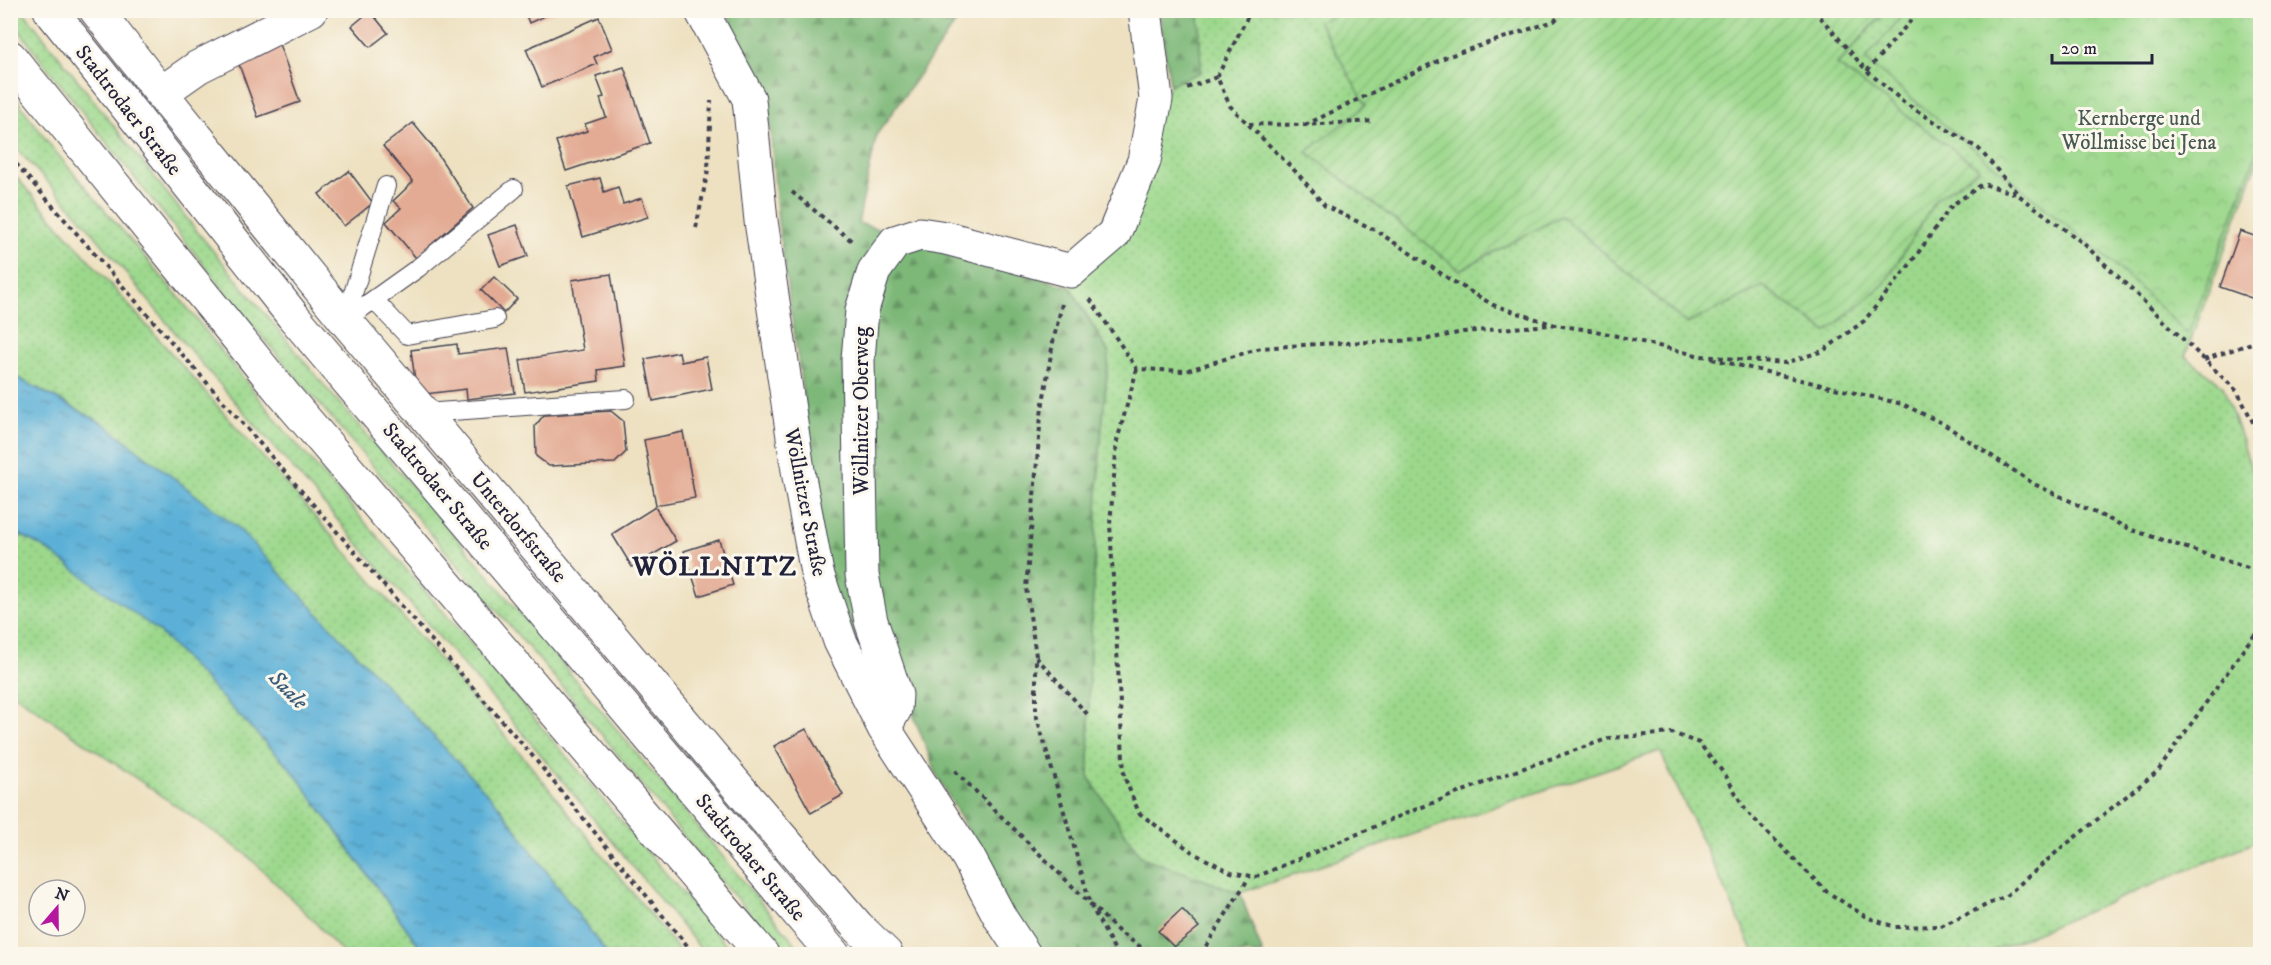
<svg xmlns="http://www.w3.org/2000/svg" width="2271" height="965" viewBox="0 0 2271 965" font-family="'IM FELL DW Pica',serif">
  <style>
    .grass { fill: url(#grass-dots); stroke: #5f7d64; stroke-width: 1.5 }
    .forest { fill: url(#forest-firs); stroke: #506d5a; stroke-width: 1.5 }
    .park { fill: url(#park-crowns); stroke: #5f7d64; stroke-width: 1.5 }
    .garden { fill: url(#garden-furrows); stroke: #5f7d64; stroke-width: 1.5 }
    .water { fill: url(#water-ripples); stroke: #3e6989; stroke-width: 1.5 }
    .building { fill: #e3ab94 }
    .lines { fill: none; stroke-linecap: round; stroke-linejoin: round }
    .service-casing { stroke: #413f4f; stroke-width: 20 }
    .minor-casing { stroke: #413f4f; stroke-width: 35 }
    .primary-casing { stroke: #413f4f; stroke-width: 35 }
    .path { stroke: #413f4f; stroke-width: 4; stroke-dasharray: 4.5 4.5; stroke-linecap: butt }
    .service { stroke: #fff; stroke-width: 18 }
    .minor { stroke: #fff; stroke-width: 33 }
    .primary { stroke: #fff; stroke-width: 33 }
    .labels { text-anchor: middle; stroke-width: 6; stroke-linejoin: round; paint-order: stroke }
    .street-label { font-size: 21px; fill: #22223b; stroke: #fbf7ec }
    .park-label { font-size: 21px; fill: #475953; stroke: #fbf7ec }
    .water-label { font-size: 22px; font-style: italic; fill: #395b79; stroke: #fbf7ec }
    .district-label { font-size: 27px; font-weight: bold; letter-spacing: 1.5px; fill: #22223b; stroke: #fbf7ec }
  </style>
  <defs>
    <pattern id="grass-dots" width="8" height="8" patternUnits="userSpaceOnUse" patternTransform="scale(1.5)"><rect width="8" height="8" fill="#9cd88c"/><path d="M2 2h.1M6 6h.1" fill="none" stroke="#86b97a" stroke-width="1.8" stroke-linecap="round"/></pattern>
    <pattern id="forest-firs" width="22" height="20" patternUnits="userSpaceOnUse" patternTransform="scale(1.5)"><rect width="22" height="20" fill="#7db878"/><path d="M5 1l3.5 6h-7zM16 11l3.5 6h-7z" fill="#669564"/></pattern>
    <pattern id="park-crowns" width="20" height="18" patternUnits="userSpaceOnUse" patternTransform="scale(1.5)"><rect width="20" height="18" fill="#9cd88c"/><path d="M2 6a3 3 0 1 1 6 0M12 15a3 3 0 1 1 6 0" fill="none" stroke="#86b97a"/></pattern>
    <pattern id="garden-furrows" width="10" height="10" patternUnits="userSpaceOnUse" patternTransform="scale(1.5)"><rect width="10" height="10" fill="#9cd88c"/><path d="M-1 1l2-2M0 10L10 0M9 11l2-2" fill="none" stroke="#86b97a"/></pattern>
    <pattern id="water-ripples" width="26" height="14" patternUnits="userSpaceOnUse" patternTransform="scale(1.5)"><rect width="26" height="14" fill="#5bb0d7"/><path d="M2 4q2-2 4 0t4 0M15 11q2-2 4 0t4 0" fill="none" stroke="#4b8fb0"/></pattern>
  </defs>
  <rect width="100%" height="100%" fill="#fbf7ec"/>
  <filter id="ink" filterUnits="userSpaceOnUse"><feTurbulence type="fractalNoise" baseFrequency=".0167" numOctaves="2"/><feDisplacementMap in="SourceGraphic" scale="12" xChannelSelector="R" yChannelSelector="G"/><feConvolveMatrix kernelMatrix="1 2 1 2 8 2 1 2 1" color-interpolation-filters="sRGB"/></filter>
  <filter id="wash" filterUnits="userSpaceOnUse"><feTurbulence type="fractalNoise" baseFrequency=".008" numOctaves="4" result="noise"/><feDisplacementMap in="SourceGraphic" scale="24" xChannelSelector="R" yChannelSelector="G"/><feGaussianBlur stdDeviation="1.35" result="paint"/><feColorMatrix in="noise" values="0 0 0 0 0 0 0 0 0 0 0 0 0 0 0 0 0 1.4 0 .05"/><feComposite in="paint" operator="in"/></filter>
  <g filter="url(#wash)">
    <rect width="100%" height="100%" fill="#eee1c1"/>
    <!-- grass -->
    <path class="grass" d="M 11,11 L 23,11 L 200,235 L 327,389 L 458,539 L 804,954 L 787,954 L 717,877 L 571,697 L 250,323 L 41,60 L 11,19 Z
      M 1199,11 L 1342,11 L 1319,23 L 1367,105 L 1308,153 L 1460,269 L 1561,216 L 1687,324 L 1763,286 L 1826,332 L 1884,284 L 1937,198 L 1980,169 L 1837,65 L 1886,11 L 2260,11 L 2260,154 L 2185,356 L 2223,386 L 2260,494 L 2260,840 L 1985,954 L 1755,954 L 1660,751 L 1240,893 L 1141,857 L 1089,778 L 1089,673 L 1100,449 L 1109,353 L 1070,287 L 1170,85 L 1201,71 Z
      M 11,92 L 53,149 L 178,296 L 285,431 L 461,632 L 734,954 L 705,954 L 537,750 L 177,335 L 79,216 L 11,143 Z
      M 10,170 L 369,578 L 525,759 L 682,954 L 607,954 L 499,806 L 104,424 L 11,374 Z
      M 10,530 L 43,546 L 157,630 L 292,770 L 425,954 L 344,954 L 312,919 L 246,854 L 11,692 Z"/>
    <!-- forest -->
    <path class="forest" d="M 726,11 L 964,11 L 877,134 L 858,223 L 1070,287 L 1109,353 L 1100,449 L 1089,673 L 1089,778 L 1141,857 L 1240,893 L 1263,954 L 1042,954 L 1016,920 L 936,773 L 913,714 L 908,688 L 879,694 L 826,569 L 815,476 L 778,222 L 768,101 Z
      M 1159,11 L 1199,11 L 1201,72 L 1170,85 Z"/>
    <!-- park -->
    <path class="park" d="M 1906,11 L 2260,11 L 2260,144 L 2188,334 L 2114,264 L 1865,60 Z"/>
    <!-- garden -->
    <path class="garden" d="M 1886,10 L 1837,65 L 1980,169 L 1937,198 L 1884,284 L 1827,332 L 1763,286 L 1687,324 L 1561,216 L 1460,270 L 1307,152 L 1366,105 L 1319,22 L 1342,11 Z"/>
    <!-- water -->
    <path class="water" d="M 10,374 L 104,424 L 237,527 L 499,806 L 607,954 L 425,954 L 292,770 L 157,630 L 43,547 L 11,530 Z"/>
    <g id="blocks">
      <!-- building -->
      <path class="building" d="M 524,10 L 558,10 L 529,23 Z
        M 370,11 L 388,33 L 370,47 L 352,26 Z
        M 599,17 L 612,49 L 594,57 L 597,64 L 542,87 L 526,49 Z
        M 279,44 L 300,102 L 258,117 L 237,59 Z
        M 624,67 L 650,143 L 566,171 L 556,141 L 587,131 L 585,124 L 606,117 L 600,98 L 604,97 L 596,76 Z
        M 413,123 L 433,147 L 473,208 L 416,258 L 386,222 L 401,208 L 393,201 L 413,182 L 383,146 Z
        M 349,171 L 373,203 L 344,226 L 319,194 Z
        M 600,178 L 604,192 L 618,187 L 623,204 L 642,198 L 648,217 L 583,237 L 568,186 Z
        M 517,225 L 528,256 L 500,266 L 488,235 Z
        M 2240,231 L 2260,238 L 2260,301 L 2220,287 Z
        M 611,274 L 625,366 L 598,370 L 599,381 L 525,392 L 520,360 L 583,350 L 572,280 Z
        M 494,277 L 517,299 L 504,313 L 481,290 Z
        M 457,344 L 458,354 L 508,348 L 515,393 L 467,399 L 466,389 L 417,395 L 411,350 Z
        M 679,352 L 681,362 L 706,357 L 712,389 L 653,401 L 645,359 Z
        M 611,411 L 623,421 L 626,452 L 615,463 L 549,466 L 536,456 L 535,426 L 544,415 Z
        M 683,432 L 695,498 L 656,505 L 644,440 Z
        M 655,507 L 676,541 L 632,567 L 612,534 Z
        M 719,540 L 733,585 L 699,596 L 684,551 Z
        M 806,729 L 843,795 L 811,813 L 774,746 Z
        M 1182,909 L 1199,927 L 1174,947 L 1158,931 Z"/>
    </g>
  </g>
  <g filter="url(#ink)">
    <use href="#blocks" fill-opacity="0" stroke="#413f4f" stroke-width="1.5"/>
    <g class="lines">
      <!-- service casing -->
      <g class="service-casing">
        <path id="service" d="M 374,300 L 407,335 L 495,319
          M 345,320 L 418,268 L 514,189
          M 345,320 L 386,186
          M 423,413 L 626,399"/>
      </g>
      <!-- minor casing -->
      <g class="minor-casing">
        <path id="minor" d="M 96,10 L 161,93 L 198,67 L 311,10
          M 701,10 L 749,99 L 761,221 L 799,477 L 817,573 L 840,641 L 884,728 L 968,857 L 1001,919 L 1024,954
          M 161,93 L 345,320 L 749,800 L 858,927 L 886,954
          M 884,728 L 895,709 L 896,695 L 871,621 L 862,575 L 858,360 L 862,310 L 874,271 L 895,242 L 920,234 L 946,238 L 1071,271 L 1114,234 L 1144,161 L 1156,99 L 1145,10"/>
      </g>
      <!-- primary casing -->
      <g class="primary-casing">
        <path id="primary" d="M 50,10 L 293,316 L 833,954
          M 10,57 L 285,396 L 762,954"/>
      </g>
      <!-- path -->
      <path class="path" d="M 1814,10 L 1867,71 L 1906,104 L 1979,149 L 2017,193
        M 1867,71 L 1920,10
        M 1217,77 L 1251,10
        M 1187,88 L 1217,77 L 1230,106 L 1299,175 L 1325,206 L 1375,230 L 1451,280 L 1493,305 L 1555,325 L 1596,331 L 1700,356 L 1785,363 L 1823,351 L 1864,321 L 1908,267 L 1952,205 L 1983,184 L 2017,194 L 2083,243 L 2237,391 L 2260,436
        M 1249,124 L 1305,125 L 1374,121
        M 1305,125 L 1446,57 L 1554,21 L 1566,10
        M 10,157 L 530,753 L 694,954
        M 792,192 L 853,242
        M 696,228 L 708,170 L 711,101
        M 1090,299 L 1137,369 L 1185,371 L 1261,348 L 1317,344 L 1423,340 L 1463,332 L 1550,325
        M 1062,304 L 1053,342 L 1041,415 L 1026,588 L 1036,656 L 1036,714 L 1091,906 L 1117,954
        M 1712,359 L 1902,404 L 1942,423 L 2034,484 L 2132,530 L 2260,572
        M 2204,360 L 2260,340
        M 1137,369 L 1117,441 L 1110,524 L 1124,776 L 1139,813 L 1195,854 L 1231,872 L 1256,877 L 1407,813 L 1504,775 L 1610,738 L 1672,733 L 1699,743 L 1726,776 L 1746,811 L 1826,891 L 1866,917 L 1895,927 L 1941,926 L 2006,896 L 2059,850 L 2158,771 L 2248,643 L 2260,629
        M 1036,657 L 1089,716
        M 955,771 L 1119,932 L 1151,954
        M 1201,954 L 1250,876"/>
      <!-- service -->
      <use href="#service" class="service"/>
      <!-- minor -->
      <use href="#minor" class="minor"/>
      <!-- primary -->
      <use href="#primary" class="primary"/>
    </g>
  </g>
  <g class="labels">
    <!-- street labels -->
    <g class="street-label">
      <text transform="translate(129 110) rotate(52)" y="7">Stadtrodaer Straße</text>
      <text transform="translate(861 411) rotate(-90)" y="7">Wöllnitzer Oberweg</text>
      <text transform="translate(438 486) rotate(50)" y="7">Stadtrodaer Straße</text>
      <text transform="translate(806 502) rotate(79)" y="7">Wöllnitzer Straße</text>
      <text transform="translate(519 527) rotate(50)" y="7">Unterdorfstraße</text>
      <text transform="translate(751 857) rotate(50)" y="7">Stadtrodaer Straße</text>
    </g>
    <!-- park labels -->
    <g class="park-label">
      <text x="2139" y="125">Kernberge und<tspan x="2139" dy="24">Wöllmisse bei Jena</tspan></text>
    </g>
    <!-- water labels -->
    <g class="water-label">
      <text transform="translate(289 689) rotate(45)" y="8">Saale</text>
    </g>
    <!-- district labels -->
    <g class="district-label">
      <text x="715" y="575">WÖLLNITZ</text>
    </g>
  </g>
  <!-- margin -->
  <rect width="2271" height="965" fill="none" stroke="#fbf7ec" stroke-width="36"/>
  <!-- north arrow -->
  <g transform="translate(57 908) rotate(20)"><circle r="28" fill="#fbf7ec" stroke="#a4a2a5" stroke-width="1.5"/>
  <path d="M0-4.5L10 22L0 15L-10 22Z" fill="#b5179e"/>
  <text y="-9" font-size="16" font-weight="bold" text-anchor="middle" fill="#22223b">N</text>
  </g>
  <!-- scale -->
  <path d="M2052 54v9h100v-9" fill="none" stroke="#22223b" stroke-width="3"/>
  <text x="2061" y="54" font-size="18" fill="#22223b" stroke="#fbf7ec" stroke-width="4.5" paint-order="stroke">20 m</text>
</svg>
